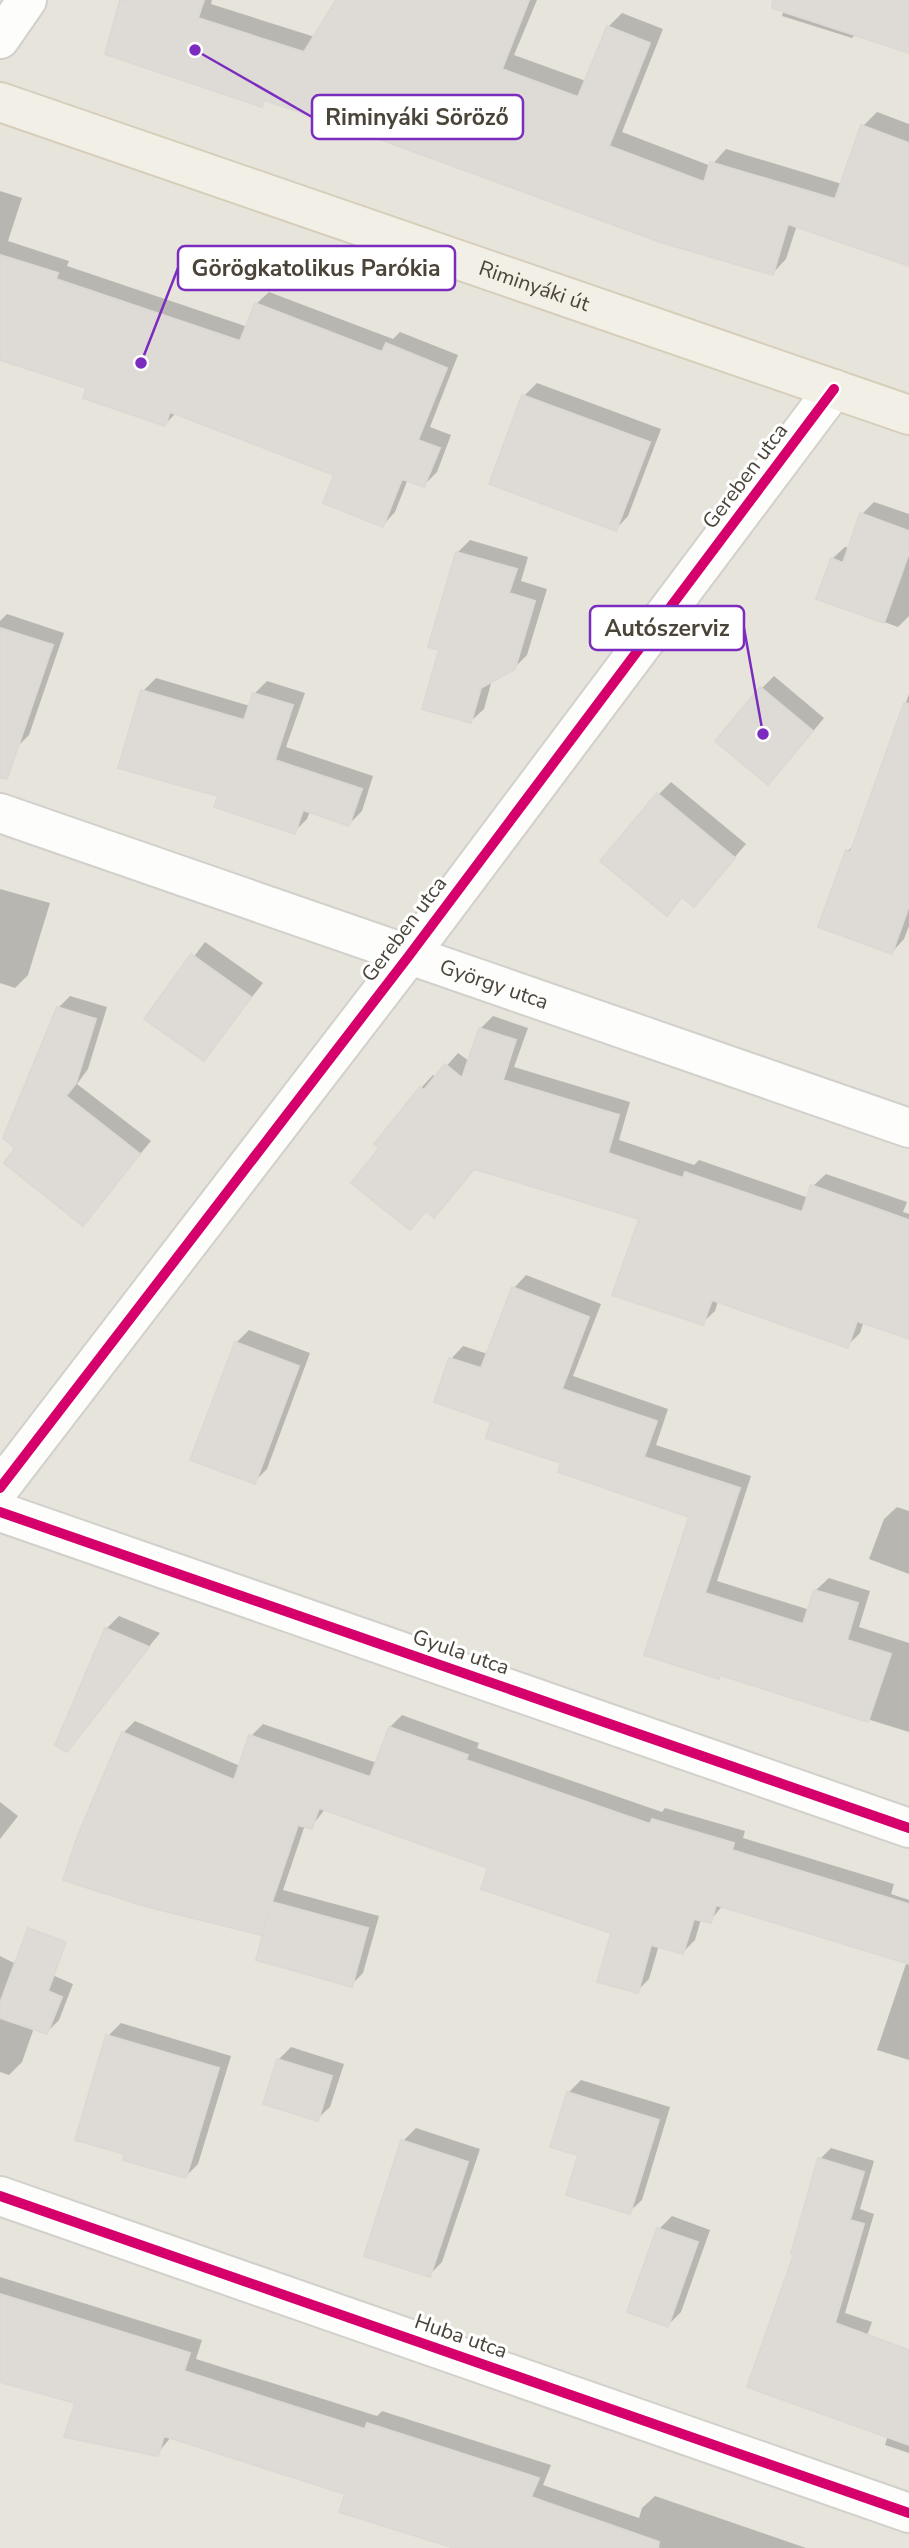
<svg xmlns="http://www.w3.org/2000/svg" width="909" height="2548" viewBox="0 0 909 2548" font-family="'Nunito Sans',sans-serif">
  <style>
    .residential { fill: #e7e4dc }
    .shadow { fill: #0003 }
    .building { fill: #dedbd6; stroke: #dcd9d4; stroke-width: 2 }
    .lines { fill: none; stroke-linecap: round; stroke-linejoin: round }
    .minor-casing { stroke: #d2d0cb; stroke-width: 42 }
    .major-casing { stroke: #d6cebb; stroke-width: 42 }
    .minor { stroke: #fdfdfc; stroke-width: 38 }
    .major { stroke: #f2efe6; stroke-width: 38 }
    .cycleway-casing { stroke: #fff; stroke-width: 15 }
    .cycleway { stroke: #d6006c; stroke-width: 10 }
    .labels { text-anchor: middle; stroke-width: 6; stroke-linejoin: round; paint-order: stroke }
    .street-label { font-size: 21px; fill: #4b4439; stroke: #fff }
    .leader { fill: none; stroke: #7b2cbf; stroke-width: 2.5 }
    .callout-dot { fill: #7b2cbf; stroke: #fff; stroke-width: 2.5 }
    .callout { fill: #fff; stroke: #7b2cbf; stroke-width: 2.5 }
    .callout-label { font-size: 23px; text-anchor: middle; font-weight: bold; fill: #4b4439 }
  </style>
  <rect width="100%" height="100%" fill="#f4f2ee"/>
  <!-- residential -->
  <path class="residential" d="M 0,0 L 909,0 L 909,2548 L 0,2548 Z"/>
  <!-- shadow -->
  <path class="shadow" d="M 122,0 L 212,0 L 211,4 L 315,37 L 338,0 L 537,0 L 514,55 L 586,81 L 608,27 L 622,13 L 663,29 L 622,132 L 711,166 L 726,149 L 842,184 L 863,126 L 877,112 L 909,124 L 909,265 L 797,225 L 786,259 L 772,274 L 267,99 L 261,105 Z
    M 787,0 L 909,0 L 909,51 L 856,34 L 852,38 L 782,16 Z
    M 0,191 L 22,198 L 8,241 L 69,261 L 67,266 L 248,327 L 256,304 L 269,292 L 393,339 L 400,332 L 458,355 L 430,427 L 451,435 L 437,472 L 424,485 L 408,479 L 395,512 L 383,525 L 336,474 L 176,413 L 165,424 L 89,387 L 0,359 Z
    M 537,383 L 661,429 L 628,516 L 616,529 L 491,483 L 524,396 Z
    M 874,502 L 909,514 L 909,616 L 898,627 L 818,598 L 832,559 L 845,547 L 850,548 L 862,514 Z
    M 470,540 L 528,557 L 521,581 L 547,589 L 527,655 L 514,668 L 492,680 L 484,709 L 471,721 L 457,553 Z
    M 7,614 L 64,633 L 29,735 L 17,747 L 0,741 L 0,621 Z
    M 774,676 L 824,718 L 781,770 L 762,688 Z
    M 156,678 L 250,706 L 254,694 L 267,681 L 305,693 L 286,747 L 373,776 L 362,811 L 349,824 L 310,811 L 307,819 L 294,832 L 220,795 L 143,691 Z
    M 909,694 L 909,926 L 904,939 L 892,952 L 820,926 L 848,851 L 855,843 Z
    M 671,782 L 746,844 L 694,905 L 683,896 L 667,913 L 658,795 Z
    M 0,889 L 50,903 L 28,975 L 15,988 L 0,983 Z
    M 205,942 L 263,983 L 204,1059 L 147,1018 Z
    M 70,996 L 107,1007 L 88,1069 L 77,1084 L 151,1141 L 83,1223 L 18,1148 L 58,1008 Z
    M 493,1016 L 528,1028 L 514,1067 L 630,1102 L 619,1140 L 694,1165 L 699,1160 L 809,1198 L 813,1186 L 826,1174 L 907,1202 L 903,1212 L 909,1214 L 909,1337 L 864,1321 L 860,1333 L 847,1346 L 718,1301 L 715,1311 L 702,1323 L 641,1218 L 475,1168 L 434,1216 L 427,1210 L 410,1228 L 382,1148 L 376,1144 L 421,1088 L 433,1075 L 436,1078 L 458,1053 L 469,1061 L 480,1029 Z
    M 526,1275 L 601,1304 L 573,1376 L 668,1409 L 656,1445 L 751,1476 L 717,1581 L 810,1610 L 816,1590 L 829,1578 L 870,1591 L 859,1627 L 909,1643 L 909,1732 L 722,1674 L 718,1677 L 691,1516 L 563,1462 L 494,1421 L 451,1359 L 463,1346 L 488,1354 L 514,1288 Z
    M 249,1330 L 310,1353 L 267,1469 L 254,1482 L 236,1343 Z
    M 897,1507 L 909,1511 L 909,1574 L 869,1559 L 884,1519 Z
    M 119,1616 L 160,1633 L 66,1750 L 106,1629 Z
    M 402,1715 L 479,1743 L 477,1748 L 662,1812 L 665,1808 L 745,1831 L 743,1838 L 894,1884 L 891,1894 L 909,1900 L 909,2060 L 877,2050 L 907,1961 L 723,1905 L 710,1921 L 701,1919 L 695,1940 L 683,1952 L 659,1945 L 649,1979 L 637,1991 L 614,1932 L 490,1867 L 326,1808 L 311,1827 L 305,1825 L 283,1890 L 379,1916 L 363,1973 L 351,1985 L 267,1927 L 261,1933 L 123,1733 L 135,1721 L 240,1766 L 251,1736 L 263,1724 L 377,1763 L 390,1727 Z
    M 0,1802 L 18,1816 L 0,1839 Z
    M 0,1956 L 30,1971 L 34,1967 L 73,1984 L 59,2020 L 47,2032 L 34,2028 L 22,2062 L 9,2075 L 0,2072 Z
    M 121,2023 L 231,2056 L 198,2164 L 186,2176 L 127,2153 L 108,2036 Z
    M 291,2047 L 344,2064 L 330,2107 L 317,2119 L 278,2060 Z
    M 581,2080 L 670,2107 L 642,2200 L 629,2212 L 580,2154 L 568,2093 Z
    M 416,2128 L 480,2149 L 442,2262 L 429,2275 L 403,2141 Z
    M 831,2148 L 874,2161 L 860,2209 L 874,2214 L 845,2313 L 872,2322 L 865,2341 L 909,2356 L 909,2453 L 885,2445 L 888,2435 L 796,2253 L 820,2159 Z
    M 672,2216 L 710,2230 L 681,2312 L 668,2325 L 659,2229 Z
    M 0,2277 L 202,2340 L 196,2359 L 377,2416 L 382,2411 L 551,2465 L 543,2485 L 639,2518 L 642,2508 L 655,2496 L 806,2548 L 460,2548 L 347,2493 L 171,2437 L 157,2454 L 77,2402 L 0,2379 Z"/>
  <!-- building -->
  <path class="building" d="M 120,0 L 204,0 L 198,18 L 304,52 L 336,0 L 529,0 L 502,69 L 578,97 L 607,26 L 650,43 L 609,146 L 704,182 L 710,162 L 835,199 L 861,125 L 909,143 L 909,266 L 788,224 L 773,275 L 663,243 L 371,136 L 264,100 L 262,107 L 105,54 Z
    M 773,0 L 909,0 L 909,53 L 772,8 Z
    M 0,255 L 58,273 L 56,279 L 240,341 L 255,303 L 382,352 L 386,343 L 447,368 L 418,440 L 440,448 L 424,487 L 402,479 L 383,527 L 323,503 L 334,475 L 170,412 L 165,426 L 83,398 L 86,388 L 0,360 Z
    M 522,395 L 650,442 L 616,531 L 489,484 Z
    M 860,513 L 909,531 L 909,553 L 884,623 L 816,599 L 831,558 L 843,563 Z
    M 456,552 L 517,569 L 509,593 L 535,601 L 515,669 L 481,688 L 471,723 L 422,709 L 439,650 L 428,647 Z
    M 0,628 L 53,645 L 7,779 L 0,778 Z
    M 760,687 L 813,731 L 768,785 L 715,741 Z
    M 141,690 L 244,720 L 253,693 L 293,705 L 275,760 L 362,789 L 349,826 L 303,810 L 295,834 L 214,807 L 218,796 L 118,768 Z
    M 904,703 L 909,704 L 909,906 L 892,954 L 818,927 L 846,850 L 850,853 Z
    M 657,793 L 735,858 L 694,907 L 682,897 L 667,916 L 600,861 Z
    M 191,954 L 251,997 L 204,1061 L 144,1019 Z
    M 57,1007 L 96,1019 L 76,1083 L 66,1096 L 140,1154 L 83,1226 L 4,1163 L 15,1148 L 3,1138 Z
    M 479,1028 L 516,1040 L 503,1080 L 619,1115 L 608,1153 L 683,1178 L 685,1172 L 802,1212 L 811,1185 L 909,1220 L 909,1339 L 857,1321 L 848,1348 L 712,1300 L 703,1325 L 612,1295 L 639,1219 L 474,1169 L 434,1218 L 426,1211 L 410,1230 L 351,1183 L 379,1148 L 374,1144 L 420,1087 L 424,1090 L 445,1064 L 462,1078 Z
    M 512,1287 L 589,1317 L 562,1389 L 657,1421 L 644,1457 L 740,1488 L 705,1593 L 803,1624 L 814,1590 L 858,1603 L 847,1640 L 891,1654 L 868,1722 L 720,1675 L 719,1679 L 644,1655 L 689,1517 L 558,1472 L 561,1463 L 486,1438 L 491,1422 L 434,1402 L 449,1358 L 481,1368 Z
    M 235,1342 L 299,1366 L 255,1484 L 190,1460 Z
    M 105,1628 L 149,1647 L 67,1752 L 55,1745 Z
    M 389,1727 L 468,1755 L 466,1760 L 650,1824 L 652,1819 L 734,1843 L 732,1850 L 909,1904 L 909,1964 L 716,1905 L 711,1923 L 694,1919 L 683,1954 L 651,1945 L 638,1993 L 597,1982 L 611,1933 L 481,1889 L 488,1868 L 319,1808 L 312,1829 L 298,1825 L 272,1902 L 368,1928 L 352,1987 L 256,1960 L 269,1911 L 261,1935 L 148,1907 L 63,1880 L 77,1837 L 122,1732 L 234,1780 L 249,1735 L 370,1777 Z
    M 28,1928 L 66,1942 L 48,1991 L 62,1997 L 47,2034 L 0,2018 L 0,2003 Z
    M 106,2035 L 219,2068 L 186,2178 L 123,2160 L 125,2154 L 75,2140 Z
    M 277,2059 L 332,2076 L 318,2121 L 263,2104 Z
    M 567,2092 L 659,2120 L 630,2214 L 566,2195 L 578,2155 L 550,2147 Z
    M 401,2140 L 468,2162 L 430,2277 L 364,2256 Z
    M 818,2158 L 864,2172 L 850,2220 L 864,2224 L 835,2323 L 909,2350 L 909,2445 L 747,2387 L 794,2254 L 791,2253 Z
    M 657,2228 L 698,2242 L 668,2327 L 627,2312 Z
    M 0,2294 L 190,2353 L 184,2371 L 365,2429 L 367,2423 L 539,2478 L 531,2497 L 659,2542 L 658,2548 L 454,2548 L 339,2512 L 345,2494 L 164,2436 L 158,2456 L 64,2437 L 75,2403 L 0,2382 Z"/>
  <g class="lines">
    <!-- minor casing -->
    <g class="minor-casing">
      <g id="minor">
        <path d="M 0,39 L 27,0"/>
        <path id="s1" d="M 0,813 L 909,1128"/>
        <path d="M 0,1488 L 408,957 L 834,389"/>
        <path d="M 0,1512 L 909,1828"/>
        <path d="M 0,2196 L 909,2513"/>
      </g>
    </g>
    <!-- major casing -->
    <g class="major-casing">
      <g id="major">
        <path id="s2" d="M 0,102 L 909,415"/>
      </g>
    </g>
    <!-- minor -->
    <use href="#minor" class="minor"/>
    <!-- major -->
    <use href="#major" class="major"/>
    <!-- cycleway casing -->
    <g class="cycleway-casing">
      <path id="cycleway" d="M 0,1488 L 408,957 L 834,389
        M 0,1512 L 909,1828
        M 0,2196 L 909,2513"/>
    </g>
    <!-- cycleway -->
    <use href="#cycleway" class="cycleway"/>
  </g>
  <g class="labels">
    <!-- street labels -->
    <g class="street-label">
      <text dy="7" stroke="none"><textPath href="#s2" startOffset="565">Riminyáki út</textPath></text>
      <text transform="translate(745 476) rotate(-53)" y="7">Gereben utca</text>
      <text transform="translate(404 929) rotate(-53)" y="7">Gereben utca</text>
      <text dy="7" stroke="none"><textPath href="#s1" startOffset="523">György utca</textPath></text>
      <text transform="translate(461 1652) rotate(19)" y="7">Gyula utca</text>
      <text transform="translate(461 2336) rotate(19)" y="7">Huba utca</text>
    </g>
  </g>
  <!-- callouts -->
  <path class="leader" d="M195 50L312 117M141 363L178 268M763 734L744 628"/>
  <g class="callout-dot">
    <circle cx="195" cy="50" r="7"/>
    <circle cx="141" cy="363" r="7"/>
    <circle cx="763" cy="734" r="7"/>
  </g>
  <g class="callout">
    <rect x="312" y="95" width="211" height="44" rx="7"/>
    <rect x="178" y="246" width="277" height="44" rx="7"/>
    <rect x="590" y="606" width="154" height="44" rx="7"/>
  </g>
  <g class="callout-label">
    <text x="417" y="125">Riminyáki Söröző</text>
    <text x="316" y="276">Görögkatolikus Parókia</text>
    <text x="667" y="636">Autószerviz</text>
  </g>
</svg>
